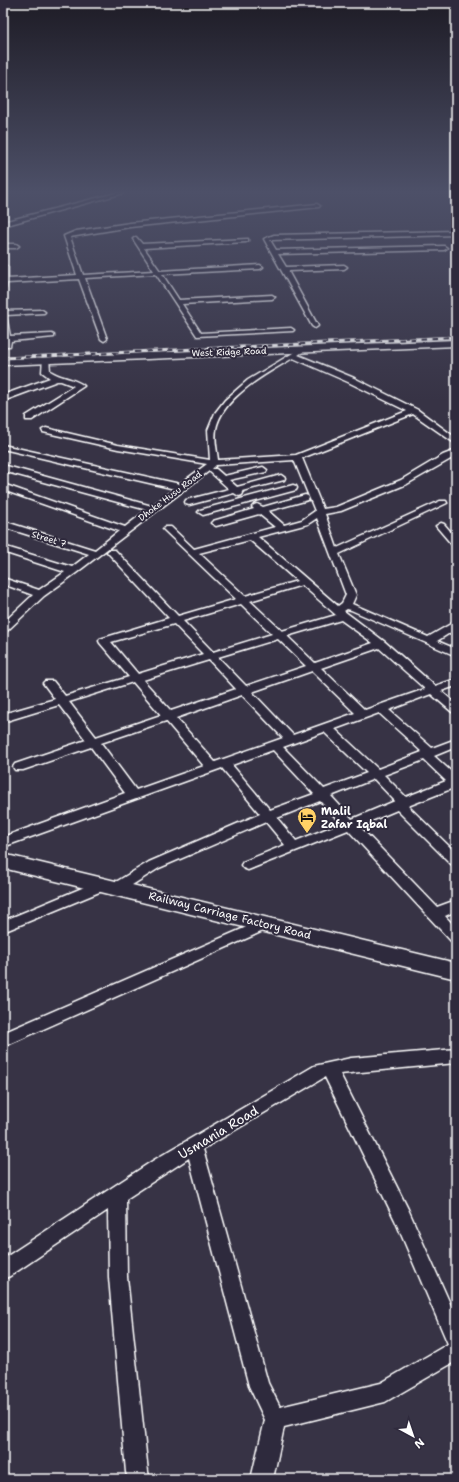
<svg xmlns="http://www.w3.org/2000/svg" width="459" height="1482" viewBox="0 0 459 1482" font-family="'Shantell Sans',sans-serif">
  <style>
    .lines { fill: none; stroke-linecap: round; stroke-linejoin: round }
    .street-casing { stroke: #fff; stroke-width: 3 }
    .secondary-casing { stroke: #fff; stroke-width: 3 }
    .street { fill: #2f2a3d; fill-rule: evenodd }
    .secondary { fill: #2f2a3d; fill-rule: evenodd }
    .rail-casing { stroke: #fff; stroke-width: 3 }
    .rail { stroke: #2f2a3d; stroke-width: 2; stroke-dasharray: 5.5; stroke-linecap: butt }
    .labels { text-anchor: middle; stroke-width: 4; stroke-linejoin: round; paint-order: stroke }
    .far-street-label { font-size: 9px; fill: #fff; stroke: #2f2a3d }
    .poi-label { font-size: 11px; font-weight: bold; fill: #fff; stroke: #2f2a3d; text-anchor: start }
    .street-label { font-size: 11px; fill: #fff; stroke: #2f2a3d }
    .near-street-label { font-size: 13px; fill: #fff; stroke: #2f2a3d }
  </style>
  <rect width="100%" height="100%" fill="#373345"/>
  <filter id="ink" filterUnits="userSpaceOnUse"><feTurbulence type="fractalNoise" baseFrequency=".025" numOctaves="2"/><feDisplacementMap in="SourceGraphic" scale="8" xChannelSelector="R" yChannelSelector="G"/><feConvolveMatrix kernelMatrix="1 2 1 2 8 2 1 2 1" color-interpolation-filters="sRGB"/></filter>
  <g filter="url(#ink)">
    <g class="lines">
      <!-- street casing -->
      <g class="street-casing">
        <path id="street" d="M 116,193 L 124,193 L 3,226 L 3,222 Z
          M 317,204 L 320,206 L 319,207 L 130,227 L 70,237 L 83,275 L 154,271 L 133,239 L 136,237 L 142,244 L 248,239 L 248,241 L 246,242 L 144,248 L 160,271 L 260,265 L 263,267 L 260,269 L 162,274 L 179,300 L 272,295 L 275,297 L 272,299 L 182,304 L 201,333 L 291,328 L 294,330 L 293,331 L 197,336 L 156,274 L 85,278 L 107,339 L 104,341 L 101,339 L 79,279 L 7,283 L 6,288 L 3,290 L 3,264 L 8,267 L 8,279 L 77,275 L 64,236 L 76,231 L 130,223 Z
          M 456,231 L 456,235 L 270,240 L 276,250 L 444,246 L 447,248 L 444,250 L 278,254 L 286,267 L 344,265 L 347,267 L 344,269 L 288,271 L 318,326 L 315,328 L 312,326 L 264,239 L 274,235 Z
          M 3,244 L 16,244 L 19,246 L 16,248 L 3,248 Z
          M 42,310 L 45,312 L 44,313 L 6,315 L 10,336 L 52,334 L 54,335 L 54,337 L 11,341 L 10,346 L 6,346 L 3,341 L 3,311 Z
          M 303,347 L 307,349 L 298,355 L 354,378 L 418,410 L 456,438 L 456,444 L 413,414 L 302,458 L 323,509 L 336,507 L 401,480 L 443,455 L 456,450 L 456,456 L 407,484 L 341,511 L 325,514 L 337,548 L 440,501 L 446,501 L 447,503 L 339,554 L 356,595 L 352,604 L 428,637 L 456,621 L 456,629 L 437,641 L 456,649 L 456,656 L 351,610 L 347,609 L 344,611 L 385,642 L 435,686 L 456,679 L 456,686 L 441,691 L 456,704 L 456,714 L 452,712 L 431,694 L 389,710 L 432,748 L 456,739 L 456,747 L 434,756 L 456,776 L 456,787 L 408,806 L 456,853 L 456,866 L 451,864 L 397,810 L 359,826 L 437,907 L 456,900 L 456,911 L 445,916 L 456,928 L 456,942 L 451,941 L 348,830 L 248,870 L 243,868 L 241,865 L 243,862 L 285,845 L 266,822 L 159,868 L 121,892 L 116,893 L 111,892 L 109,888 L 3,932 L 3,921 L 99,881 L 104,880 L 109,881 L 111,885 L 149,862 L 260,814 L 222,768 L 3,847 L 3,837 L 125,793 L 91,747 L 23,770 L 15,770 L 13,767 L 15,764 L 86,740 L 59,705 L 3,722 L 3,714 L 55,699 L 43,683 L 45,681 L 53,681 L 65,696 L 129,677 L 100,643 L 99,641 L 100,639 L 169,618 L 109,554 L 107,552 L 109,550 L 115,550 L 178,616 L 236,599 L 165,531 L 163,529 L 165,527 L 171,527 L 194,549 L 275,527 L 259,514 L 216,526 L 211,523 L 213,521 L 254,509 L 252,507 L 254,505 L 257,504 L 263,507 L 305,495 L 308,496 L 309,498 L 308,500 L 268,511 L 284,525 L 302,520 L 315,511 L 294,460 L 216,465 L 212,469 L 216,469 L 224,476 L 263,467 L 267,470 L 266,472 L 229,480 L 237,487 L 281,475 L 285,478 L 284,480 L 242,491 L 243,493 L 242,495 L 239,496 L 234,493 L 189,505 L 186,504 L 185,502 L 186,500 L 229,489 L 209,471 L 76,573 L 44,596 L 7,631 L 3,632 L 3,623 L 33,595 L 3,584 L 3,578 L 39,590 L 65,572 L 3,552 L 3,546 L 72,567 L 89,554 L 3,527 L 3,521 L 95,550 L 119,531 L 3,490 L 3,484 L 125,527 L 147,510 L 3,471 L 3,465 L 152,506 L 175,489 L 3,449 L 3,445 L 180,484 L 207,464 L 118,449 L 43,432 L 42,430 L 46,428 L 118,445 L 210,460 L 208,430 L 215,413 L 225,400 L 248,380 ZM 293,358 L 348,382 L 407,411 L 296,455 L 218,460 C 217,450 214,440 216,429 C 222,397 267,373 293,358 ZM 317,518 L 346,595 L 342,603 L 338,606 L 258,537 L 308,524 ZM 250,540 L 297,581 L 245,596 L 199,553 ZM 302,585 L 336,615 L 282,631 L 250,601 ZM 241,604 L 272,634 L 213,652 L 183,621 ZM 341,620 L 373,643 L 315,663 L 287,636 ZM 174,624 L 203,654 L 138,674 L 111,642 ZM 278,639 L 306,666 L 246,686 L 218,657 ZM 379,648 L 425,689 L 365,710 L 321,668 ZM 209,660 L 236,689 L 171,711 L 143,680 ZM 312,671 L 355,713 L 293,735 L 252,692 ZM 133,682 L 161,715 L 96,737 L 69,702 ZM 242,695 L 283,738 L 215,762 L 176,718 ZM 379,713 L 422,752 L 378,769 L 335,729 ZM 166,721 L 204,766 L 136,790 L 101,743 ZM 324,732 L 367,773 L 324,789 L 283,747 ZM 273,750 L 314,794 L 270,810 L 232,765 ZM 424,760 L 446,781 L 406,797 L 384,775 ZM 374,779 L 395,801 L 352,819 L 331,796 ZM 320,801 L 341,823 L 296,841 L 277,818 Z
          M 43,358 L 49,358 L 50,371 C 60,378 74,378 84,386 L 32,420 L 26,420 L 26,416 L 74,386 L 61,381 L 57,381 L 3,401 L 3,395 L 50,378 L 42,372 Z
          M 293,485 L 296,486 L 297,488 L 296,490 L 203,515 L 198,512 L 200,510 Z
          M 441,523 L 444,524 L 456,538 L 456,547 L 453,546 L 436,526 Z
          M 265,919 L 270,920 L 272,924 L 270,928 L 3,1047 L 3,1033 Z
          M 456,1049 L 456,1063 L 340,1074 L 408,1209 L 456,1317 L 456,1361 L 385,1402 L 284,1427 L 273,1479 L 251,1479 L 265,1420 L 249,1386 L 189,1158 L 126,1199 L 127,1277 L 148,1472 L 150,1479 L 128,1479 L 126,1472 L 109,1277 L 108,1210 L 10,1276 L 3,1279 L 3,1259 L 154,1160 L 314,1066 L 351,1058 ZM 325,1077 L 395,1220 L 448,1344 L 381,1383 L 280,1407 L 268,1383 L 203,1149 Z"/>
      </g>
      <!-- secondary casing -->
      <g class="secondary-casing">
        <path id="secondary" d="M 456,340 L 456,346 L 3,365 L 3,359 Z
          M 3,854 L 456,963 L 456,979 L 3,868 Z"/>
      </g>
      <!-- street -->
      <use href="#street" class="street"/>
      <!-- secondary -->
      <use href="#secondary" class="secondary"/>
      <!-- rail casing -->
      <g class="rail-casing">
        <path id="rail" d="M 3,358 L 456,337"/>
      </g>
      <!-- rail -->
      <use href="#rail" class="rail"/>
    </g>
  </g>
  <!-- sky -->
  <linearGradient id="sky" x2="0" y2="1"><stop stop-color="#1e1c26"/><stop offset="0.48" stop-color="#4d5068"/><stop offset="1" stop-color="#4d5068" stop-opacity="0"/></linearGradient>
  <rect width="459" height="400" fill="url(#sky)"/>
  <!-- icons -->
  <defs>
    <g id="hotel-pin" transform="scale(1)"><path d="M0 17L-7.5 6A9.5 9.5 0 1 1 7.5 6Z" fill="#ffd166" stroke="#2f2a3d"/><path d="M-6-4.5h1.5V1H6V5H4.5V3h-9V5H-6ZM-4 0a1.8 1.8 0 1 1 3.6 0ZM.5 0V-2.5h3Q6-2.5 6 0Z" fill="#111"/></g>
  </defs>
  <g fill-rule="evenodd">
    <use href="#hotel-pin" x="307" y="817"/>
  </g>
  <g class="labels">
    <!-- far-street labels -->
    <g class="far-street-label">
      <text transform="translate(229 352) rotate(-2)" y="3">West Ridge Road</text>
      <text transform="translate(170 496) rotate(-37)" y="3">Dhoke Husu Road</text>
      <text transform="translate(49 539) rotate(17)" y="3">Street 7</text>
    </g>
    <!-- poi labels -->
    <g class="poi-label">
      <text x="321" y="815">Malil<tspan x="321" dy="13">Zafar Iqbal</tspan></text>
    </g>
    <!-- street labels -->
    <g class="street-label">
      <text transform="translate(230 915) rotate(14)" y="4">Railway Carriage Factory Road</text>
    </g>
    <!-- near-street labels -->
    <g class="near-street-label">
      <text transform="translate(218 1132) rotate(-31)" y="5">Usmania Road</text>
    </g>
  </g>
  <!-- margin -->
  <rect width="459" height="1482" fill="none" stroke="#2f2a3d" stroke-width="16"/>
  <rect x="8" y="8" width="443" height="1466" fill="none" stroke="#fff" stroke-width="1.5" filter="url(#ink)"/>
  <!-- north arrow -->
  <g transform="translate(413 1436) rotate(140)" stroke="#2f2a3d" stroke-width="3" paint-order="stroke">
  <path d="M0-3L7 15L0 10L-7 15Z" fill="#ffffff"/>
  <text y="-6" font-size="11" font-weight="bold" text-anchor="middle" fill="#ffffff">N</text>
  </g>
</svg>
